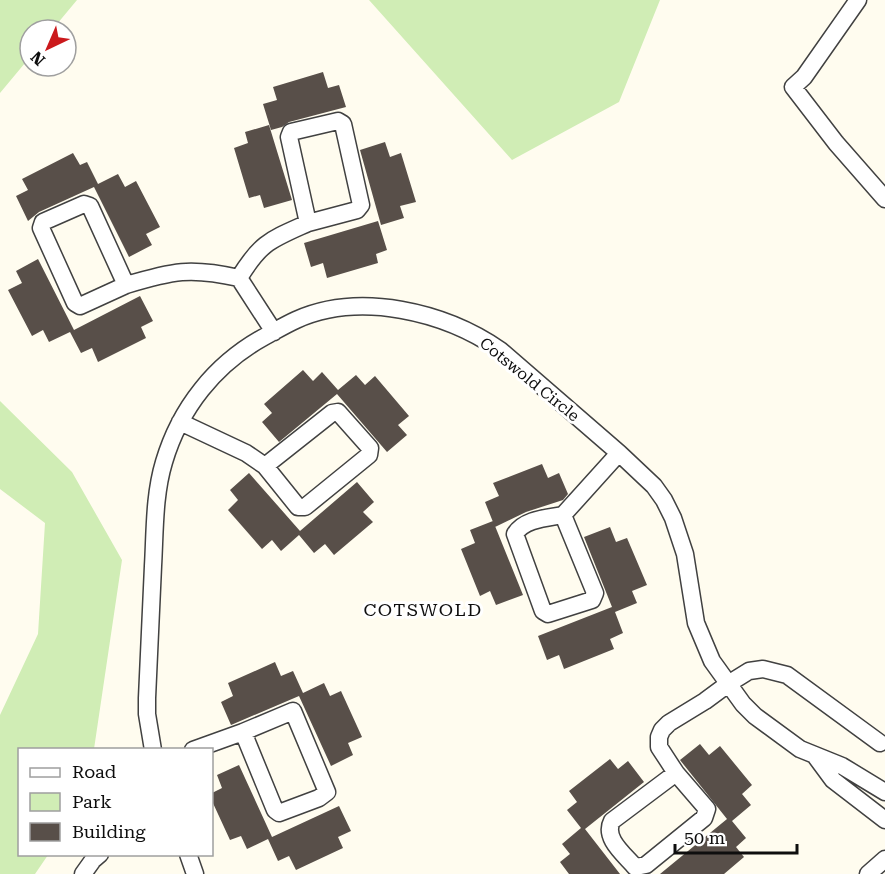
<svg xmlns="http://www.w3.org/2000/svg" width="885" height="874" viewBox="0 0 885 874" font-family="'Roboto Serif',serif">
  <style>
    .green { fill: #d0edb5 }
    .building { fill: #584f49 }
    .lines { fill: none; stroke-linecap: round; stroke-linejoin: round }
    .minor-casing { stroke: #414141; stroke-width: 19 }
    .minor { stroke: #fff; stroke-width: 16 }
    .labels { text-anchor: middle; stroke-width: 6; stroke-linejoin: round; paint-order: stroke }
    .street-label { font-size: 16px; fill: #0e0e0e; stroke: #fff }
    .neighbourhood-label { font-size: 18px; letter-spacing: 1.5px; fill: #0e0e0e; stroke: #fff }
  </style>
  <rect width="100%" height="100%" fill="#fffcef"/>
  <!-- green -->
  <path class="green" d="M 0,0 L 77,0 L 52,30 L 30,30 L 30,57 L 0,93 Z
    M 369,0 L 660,0 L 619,102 L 512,160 Z
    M 0,401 L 72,472 L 122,560 L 94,749 L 20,750 L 20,854 L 48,855 L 35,874 L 0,874 L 0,715 L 38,634 L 45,523 L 0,489 Z"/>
  <!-- building -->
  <path class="building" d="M 323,72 L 328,88 L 339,85 L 346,107 L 289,122 L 282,127 L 271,130 L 263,104 L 277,100 L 273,87 Z
    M 269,125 L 292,200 L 264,208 L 260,195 L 249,198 L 234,148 L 248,143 L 245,132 Z
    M 385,142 L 390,157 L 401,153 L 416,202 L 400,206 L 404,218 L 381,225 L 360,150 Z
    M 73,153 L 80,165 L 87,162 L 98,184 L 118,174 L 125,187 L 136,181 L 160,227 L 146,234 L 152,245 L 129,257 L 94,187 L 39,212 L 28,221 L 16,196 L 28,190 L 22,179 Z
    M 378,221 L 387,250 L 376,254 L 378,263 L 327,278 L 323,263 L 311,267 L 304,243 Z
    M 38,259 L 74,330 L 140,296 L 153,321 L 141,327 L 146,338 L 98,362 L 92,348 L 81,353 L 70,332 L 49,342 L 43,330 L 32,336 L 8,290 L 22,283 L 16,271 Z
    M 303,370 L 313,381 L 322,372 L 338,390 L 356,375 L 365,385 L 375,376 L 409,416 L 398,425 L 407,435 L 387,452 L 337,394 L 279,442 L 262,422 L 272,413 L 264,404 Z
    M 542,464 L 548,478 L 559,473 L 568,494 L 563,500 L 526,512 L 495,527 L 485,502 L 499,496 L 493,483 Z
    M 249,473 L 300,531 L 357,482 L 374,502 L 363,512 L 373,522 L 334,555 L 325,544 L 314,553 L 299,535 L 281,551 L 272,540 L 262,549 L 228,510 L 238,500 L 230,490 Z
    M 493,521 L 523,595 L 496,605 L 490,591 L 480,596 L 461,549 L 475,543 L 470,530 Z
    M 610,527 L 616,542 L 627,538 L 647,585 L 632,591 L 637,603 L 615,612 L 623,633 L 610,639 L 614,649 L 564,669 L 559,655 L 547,660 L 538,636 L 612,607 L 584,537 Z
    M 275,662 L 281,676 L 293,671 L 303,693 L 324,683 L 330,696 L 341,691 L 362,737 L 348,743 L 353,755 L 331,766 L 299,696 L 231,725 L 221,702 L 233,696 L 228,683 Z
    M 700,744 L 709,755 L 720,746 L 752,785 L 742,794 L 751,805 L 732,821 L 746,838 L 736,847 L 744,857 L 724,874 L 660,874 L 727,819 L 680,760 Z
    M 610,759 L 618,769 L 628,761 L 644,782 L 585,829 L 620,874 L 569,874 L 560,862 L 570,854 L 562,844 L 581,828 L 567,810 L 577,802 L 569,791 Z
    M 239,765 L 272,837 L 339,806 L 351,831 L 338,837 L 343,848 L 296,870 L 289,856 L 278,861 L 268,839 L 247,849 L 241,836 L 230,840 L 212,801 L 212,793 L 222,788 L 217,775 Z"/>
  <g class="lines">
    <!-- minor casing -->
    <g class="minor-casing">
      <path id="minor" d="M 858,0 L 804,77 L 793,87 L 836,143 L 885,199
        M 338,121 L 343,124 L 361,205 L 357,210 L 308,223 L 289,137 L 291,132 Z
        M 84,204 L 90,206 L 126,285 L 80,306 L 75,303 L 41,228 L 43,222 Z
        M 239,278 C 261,242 270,240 308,223
        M 126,285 C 173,271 190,267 239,278 L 274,332
        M 338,412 L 370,448 L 369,455 L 305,507 L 298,507 L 265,466 L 332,413 Z
        M 180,422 L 246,453 L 265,466
        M 563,515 L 595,593 L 592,600 L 548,614 L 543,611 L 515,534 C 524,519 547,518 563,515 Z
        M 563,515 L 619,453
        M 293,711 L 327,792 L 319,798 L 279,813 L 275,810 L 243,732 Z
        M 153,750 L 147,714 L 147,698 C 149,654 151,610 153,566 C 155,531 154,495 164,462 C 180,408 215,364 264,337 C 275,331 285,325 296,320 C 360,291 445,312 500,350 L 619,453 L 654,486 L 664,500 L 673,518 L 685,554 L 696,623 L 712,661 L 743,704 L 755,716 L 800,749 L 842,766 L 885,792
        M 193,750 L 243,732
        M 816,757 L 833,780 L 885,820
        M 676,773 L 659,747 L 659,737 L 662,730 L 669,723 L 705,701 L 728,684 L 749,671 L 763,669 L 787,675 L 880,743
        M 676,773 L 707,809 L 704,818 L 646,865 L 635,867 C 624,854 603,838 612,821 Z
        M 188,854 L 195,874
        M 83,874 L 93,860 L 100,854
        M 868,874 L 885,859"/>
    </g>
    <!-- minor -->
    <use href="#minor" class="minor"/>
  </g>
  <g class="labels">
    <!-- street labels -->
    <g class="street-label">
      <text transform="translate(530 379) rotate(39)" y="6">Cotswold Circle</text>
    </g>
    <!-- neighbourhood labels -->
    <g class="neighbourhood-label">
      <text x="423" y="616">COTSWOLD</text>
    </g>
  </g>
  <!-- legend -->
  <rect x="18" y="748" width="195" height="108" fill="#ffffff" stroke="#9f9f9f" stroke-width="1.5"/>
  <rect x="30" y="768" width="30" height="9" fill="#ffffff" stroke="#9f9f9f" stroke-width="1.5"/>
  <text x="72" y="778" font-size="18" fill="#0e0e0e">Road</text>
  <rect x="30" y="793" width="30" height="18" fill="#d0edb5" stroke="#9f9f9f" stroke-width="1.5"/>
  <text x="72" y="808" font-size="18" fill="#0e0e0e">Park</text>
  <rect x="30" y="823" width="30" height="18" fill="#584f49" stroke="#9f9f9f" stroke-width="1.5"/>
  <text x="72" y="838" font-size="18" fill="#0e0e0e">Building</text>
  <!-- north arrow -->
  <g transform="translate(48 48) rotate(224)"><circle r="28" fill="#ffffff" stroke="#9f9f9f" stroke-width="1.5"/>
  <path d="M0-4.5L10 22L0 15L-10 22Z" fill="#cb191c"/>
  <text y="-9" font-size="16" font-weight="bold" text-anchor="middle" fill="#0e0e0e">N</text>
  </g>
  <!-- scale -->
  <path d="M675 844v9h122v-9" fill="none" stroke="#0e0e0e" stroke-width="3"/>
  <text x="684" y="844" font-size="18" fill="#0e0e0e" stroke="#ffffff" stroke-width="4.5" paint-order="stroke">50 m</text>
</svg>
